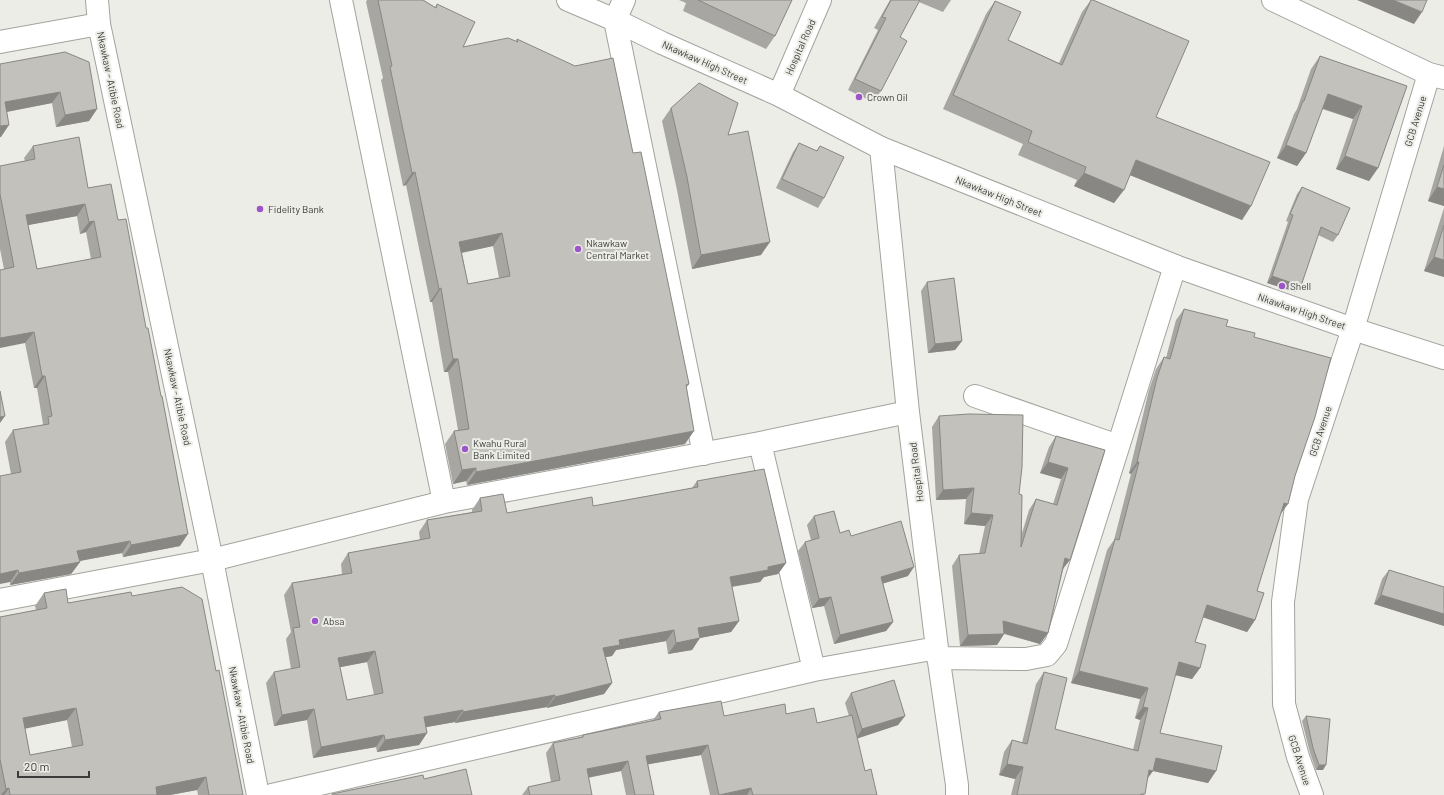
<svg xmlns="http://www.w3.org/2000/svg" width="1444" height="795" viewBox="0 0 1444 795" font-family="Barlow,sans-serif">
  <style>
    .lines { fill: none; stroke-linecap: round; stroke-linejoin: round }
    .street-casing { stroke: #a3a39e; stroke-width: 24 }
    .secondary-casing { stroke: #a3a39e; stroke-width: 24 }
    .street { stroke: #fff; stroke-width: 22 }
    .secondary { stroke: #fff; stroke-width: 22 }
    .wall { fill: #a7a6a2; fill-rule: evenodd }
    .shaded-wall { fill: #888784 }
    .building { fill: #c2c1bc; stroke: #888784; fill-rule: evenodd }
    .poi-dot { fill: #9b55c9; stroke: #edede8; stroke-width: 1.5 }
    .labels { text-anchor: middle; stroke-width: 4; stroke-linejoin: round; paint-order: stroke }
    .street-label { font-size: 10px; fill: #3b3b39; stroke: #edede8 }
    .poi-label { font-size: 10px; fill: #3b3b39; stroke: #edede8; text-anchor: start }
  </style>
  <rect width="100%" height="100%" fill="#edede8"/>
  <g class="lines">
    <!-- street casing -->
    <g class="street-casing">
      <path id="street" d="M 341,0 L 444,502
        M 624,0 L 615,20 L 704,454
        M 1273,0 L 1429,74 L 1444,78
        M 0,42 L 99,24
        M 881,148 L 908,412 L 937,648 L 957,785 L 957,795
        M 975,396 L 1118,446
        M 760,443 L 814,670
        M 0,600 L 212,560 L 444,502 L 760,443 L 908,412
        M 938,658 L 1026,659 L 1047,655 L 1056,644 L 1175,266
        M 272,795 L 814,670 L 937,648
        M 1312,795 L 1298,757 L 1284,704 L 1283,602 L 1297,499 L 1353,329 L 1429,74"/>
    </g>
    <!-- secondary casing -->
    <g class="secondary-casing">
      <path id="secondary" d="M 97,0 L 99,24 L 212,560 L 258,795
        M 568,0 L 615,20 L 662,43 L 779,95 L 881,148 L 1175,266 L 1353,329 L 1444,358
        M 779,95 L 820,0"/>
    </g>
    <!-- street -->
    <use href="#street" class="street"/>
    <!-- secondary -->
    <use href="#secondary" class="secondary"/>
  </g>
  <!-- wall -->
  <path class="wall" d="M 367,0 L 423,0 L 435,7 L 437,4 L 463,47 L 516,41 L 517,39 L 633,153 L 689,384 L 687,387 L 685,444 L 467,485 L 466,481 L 453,484 L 445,444 L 454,431 L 458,430 L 448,372 L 444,372 L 432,302 L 430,302 L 406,185 L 403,186 L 381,80 L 383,78 L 366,2 ZM 493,246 L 499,278 L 468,284 L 462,253 Z
    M 679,0 L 792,0 L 775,36 L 766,49 L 683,11 L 686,3 Z
    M 890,0 L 951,0 L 943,12 L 919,2 L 900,37 L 881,91 L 873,102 L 848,90 L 878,30 L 874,28 Z
    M 1091,0 L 1156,117 L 1251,206 L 1242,220 L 1130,175 L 1114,203 L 1074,186 L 1077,180 L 1018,155 L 1023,144 L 943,109 L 986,14 L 995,1 L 1008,40 L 1059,63 L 1082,12 Z
    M 1320,56 L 1407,86 L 1378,168 L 1369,181 L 1336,169 L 1353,119 L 1322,109 L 1306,153 L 1297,166 L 1277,158 L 1294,114 L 1297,109 L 1311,69 Z
    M 0,64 L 97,109 L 89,121 L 56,127 L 52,103 L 7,112 L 1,137 Z
    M 671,108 L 728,135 L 761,255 L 692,269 L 677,190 L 662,121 Z
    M 799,143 L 816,151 L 820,146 L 824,198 L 818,208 L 776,188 L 793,152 Z
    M 33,146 L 88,188 L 180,546 L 123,557 L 122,553 L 79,561 L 80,562 L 71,574 L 10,585 L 10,582 L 11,474 L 5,442 L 13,430 L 42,425 L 43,424 L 37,388 L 34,388 L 25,343 L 4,269 L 0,249 L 0,166 L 25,161 L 24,158 ZM 77,216 L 80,234 L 86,232 L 91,259 L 37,269 L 28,225 Z
    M 1444,146 L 1444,206 L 1428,201 Z
    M 1302,187 L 1338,235 L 1333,242 L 1318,235 L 1301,286 L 1296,292 L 1267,283 L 1288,222 L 1286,221 L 1297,194 Z
    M 1444,208 L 1444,277 L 1424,271 Z
    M 927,282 L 962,341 L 955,350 L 928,353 L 921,291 Z
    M 1184,309 L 1254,337 L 1280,515 L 1257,591 L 1255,620 L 1247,632 L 1203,617 L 1195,642 L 1200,668 L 1192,679 L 1175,675 L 1160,733 L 1216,771 L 1208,783 L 1153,771 L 1147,778 L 1144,795 L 1011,795 L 1015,779 L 999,775 L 1004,752 L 1012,740 L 1022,743 L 1036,684 L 1044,672 L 1055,729 L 1133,750 L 1140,720 L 1135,718 L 1140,699 L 1071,683 L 1107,550 L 1114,540 L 1131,474 L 1129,473 L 1149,390 L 1156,369 L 1164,357 L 1166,358 L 1176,320 Z
    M 939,416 L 1019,494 L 1022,533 L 1029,510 L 1036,499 L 1053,504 L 1061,479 L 1040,473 L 1049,447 L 1056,436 L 1105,450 L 1063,570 L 1048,633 L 1040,644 L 1004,634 L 997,645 L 960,646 L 952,566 L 959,555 L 979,554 L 985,526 L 964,524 L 966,499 L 936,500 L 932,427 Z
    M 697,481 L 786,563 L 778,574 L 764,577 L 760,582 L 732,587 L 739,621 L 731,632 L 699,638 L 692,650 L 668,654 L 666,641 L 616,650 L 612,656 L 606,657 L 612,683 L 604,694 L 547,708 L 547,707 L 455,723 L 455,722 L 426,727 L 427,733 L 419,745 L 377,752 L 376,747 L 313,758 L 307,720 L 274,726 L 266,683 L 274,672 L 291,669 L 286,639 L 291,632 L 284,595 L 292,583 L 342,574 L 341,564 L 348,553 L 420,540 L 419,532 L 427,520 L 472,512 L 472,510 L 480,498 L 507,513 L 593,506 L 692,488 ZM 367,662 L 374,695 L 347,700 L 340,667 Z
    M 814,516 L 840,533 L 851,536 L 908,576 L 883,583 L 893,622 L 886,631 L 834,644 L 824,606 L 812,608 L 798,551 L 805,542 L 811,540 L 807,525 Z
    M 1389,570 L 1444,587 L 1444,626 L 1374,604 L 1382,579 Z
    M 44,593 L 68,603 L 132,596 L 216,671 L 243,795 L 198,795 L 197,790 L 170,795 L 0,795 L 0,617 L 36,610 L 35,606 ZM 67,720 L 72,747 L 30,755 L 25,728 Z
    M 851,693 L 905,716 L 898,725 L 857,738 L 865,771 L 877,795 L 710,795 L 701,755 L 648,764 L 654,795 L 626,795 L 621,771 L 588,778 L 592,795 L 522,795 L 528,787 L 551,782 L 546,753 L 553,743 L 581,737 L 583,735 L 653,720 L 659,712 L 724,716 L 786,714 L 817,723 L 849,716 L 845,703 Z
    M 1306,716 L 1323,770 L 1316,770 L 1310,753 L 1302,721 Z"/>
  <!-- shaded-wall -->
  <path class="shaded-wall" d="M 1357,0 L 1393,0 L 1422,12 L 1414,24 Z
    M 60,92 L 52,103 L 0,113 L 5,102 Z
    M 1328,94 L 1362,106 L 1353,119 L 1319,107 Z
    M 97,109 L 89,121 L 56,127 L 65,115 Z
    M 9,125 L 1,137 L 0,137 L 0,126 Z
    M 1286,145 L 1306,153 L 1297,166 L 1277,158 Z
    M 1345,156 L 1378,168 L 1369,181 L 1336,169 Z
    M 1136,160 L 1251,206 L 1242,220 L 1127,174 Z
    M 415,172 L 406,185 L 403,186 L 412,173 Z
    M 1084,173 L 1124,190 L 1114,203 L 1074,186 Z
    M 1437,187 L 1444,189 L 1444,206 L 1428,201 Z
    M 85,204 L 77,216 L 18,227 L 26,215 Z
    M 94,221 L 86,232 L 80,234 L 89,222 Z
    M 502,233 L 493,246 L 450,255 L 459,242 Z
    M 770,242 L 761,255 L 692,269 L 701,255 Z
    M 1434,257 L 1444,260 L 1444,277 L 1424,271 Z
    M 1272,276 L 1301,286 L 1296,292 L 1267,283 Z
    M 441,288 L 432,302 L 430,302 L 439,289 Z
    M 34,332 L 25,343 L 0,348 L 0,338 Z
    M 962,341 L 955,350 L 928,353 L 935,344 Z
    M 453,359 L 458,359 L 448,372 L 444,372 Z
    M 42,376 L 45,376 L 37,388 L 34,388 Z
    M 5,416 L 0,423 L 0,417 Z
    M 694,431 L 685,444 L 467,485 L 476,472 Z
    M 1048,462 L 1068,468 L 1061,479 L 1040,473 Z
    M 1137,462 L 1139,462 L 1131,474 L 1129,473 Z
    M 476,468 L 466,481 L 453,484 L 462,470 Z
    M 974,488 L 966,499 L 936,500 L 943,490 Z
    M 1284,503 L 1288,504 L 1280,515 Z
    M 971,513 L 993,515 L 985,526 L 964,524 Z
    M 188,534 L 180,546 L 123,557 L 131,545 Z
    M 130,541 L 122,553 L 69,563 L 77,551 Z
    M 1065,558 L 1070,560 L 1062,570 Z
    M 80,562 L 71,574 L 10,585 L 19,573 Z
    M 786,563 L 778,574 L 764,577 L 760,582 L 722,588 L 730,577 L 768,567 Z
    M 914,567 L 908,576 L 875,586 L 881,577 Z
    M 18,570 L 10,582 L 0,584 L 0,574 Z
    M 1381,595 L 1444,614 L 1444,626 L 1374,604 Z
    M 831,597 L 824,606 L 812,608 L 819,599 Z
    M 1207,605 L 1255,620 L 1247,632 L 1199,616 Z
    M 739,621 L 731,632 L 690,640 L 698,628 Z
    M 1003,621 L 1048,633 L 1040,644 L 996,631 Z
    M 893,622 L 886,631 L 834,644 L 840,635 Z
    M 674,630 L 666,641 L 616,650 L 612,656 L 595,659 L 603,648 L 619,640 Z
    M 1004,634 L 997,645 L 960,646 L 968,635 Z
    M 700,638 L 692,650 L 668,654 L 676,643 Z
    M 375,651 L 367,662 L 331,669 L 338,658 Z
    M 1179,662 L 1200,668 L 1192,679 L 1171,674 Z
    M 1079,671 L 1148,688 L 1140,699 L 1071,683 Z
    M 612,683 L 604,694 L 547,708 L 555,697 Z
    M 555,695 L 547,707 L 455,723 L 463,712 Z
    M 1143,707 L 1148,708 L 1140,720 L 1135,718 Z
    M 76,708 L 67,720 L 14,731 L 23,718 Z
    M 314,709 L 307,720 L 274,726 L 282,715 Z
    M 463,710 L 455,722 L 416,729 L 424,717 Z
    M 905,716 L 898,725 L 856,739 L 862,729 Z
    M 427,733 L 419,745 L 377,752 L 385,740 Z
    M 384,735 L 376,747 L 313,758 L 321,747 Z
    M 708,745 L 701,755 L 639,766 L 646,756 Z
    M 1156,758 L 1216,771 L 1208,783 L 1153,771 L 1145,782 L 1149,770 Z
    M 628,761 L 621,771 L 580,779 L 587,769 Z
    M 1007,764 L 1023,767 L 1015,779 L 999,775 Z
    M 1319,765 L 1326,765 L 1323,770 L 1316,770 Z
    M 206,777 L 197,790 L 170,795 L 150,795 L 156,787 Z
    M 9,788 L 4,795 L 1,795 L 6,789 Z
    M 751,788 L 747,795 L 721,795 Z"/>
  <!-- building -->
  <path class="building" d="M 378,0 L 423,0 L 436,8 L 437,4 L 475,22 L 463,47 L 508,38 L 518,42 L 517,39 L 575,66 L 613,58 L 633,153 L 641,152 L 689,384 L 686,385 L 694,431 L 476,472 L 476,468 L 462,470 L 454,431 L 469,429 L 458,359 L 453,359 L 441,288 L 439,289 L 415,172 L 412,173 L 390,67 L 392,66 ZM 502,233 L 510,276 L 468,284 L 459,242 Z
    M 698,0 L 792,0 L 775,36 Z
    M 891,0 L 920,0 L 900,37 L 907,41 L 881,91 L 855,79 L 886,18 L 882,17 Z
    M 1091,0 L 1093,0 L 1189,41 L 1156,117 L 1270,162 L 1251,206 L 1136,160 L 1124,190 L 1084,173 L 1086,167 L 1028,142 L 1032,131 L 953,95 L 995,1 L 1021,12 L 1008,40 L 1062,65 Z
    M 1393,0 L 1427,0 L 1422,12 Z
    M 65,52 L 89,62 L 97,109 L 65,115 L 60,92 L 5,102 L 9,125 L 0,126 L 0,64 Z
    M 1320,56 L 1407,86 L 1378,168 L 1345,156 L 1362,106 L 1328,94 L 1306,153 L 1286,145 L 1303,101 L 1304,101 Z
    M 699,83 L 738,103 L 728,135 L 748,131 L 770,242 L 701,255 L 687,177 L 671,108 Z
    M 79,137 L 88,188 L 111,184 L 118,220 L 126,219 L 146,328 L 148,328 L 161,396 L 162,396 L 188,534 L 131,545 L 130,541 L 77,551 L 80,562 L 19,573 L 18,570 L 0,574 L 0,476 L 21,472 L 13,430 L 49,424 L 48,417 L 52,416 L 45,376 L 42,376 L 34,332 L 0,338 L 0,270 L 14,267 L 0,194 L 0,166 L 35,159 L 33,146 ZM 85,204 L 89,222 L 94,221 L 101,257 L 37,269 L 26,215 Z
    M 799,143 L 817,151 L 820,146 L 844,157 L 824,198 L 782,179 Z
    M 1444,165 L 1444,189 L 1437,187 Z
    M 1302,187 L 1350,208 L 1338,235 L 1321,227 L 1301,286 L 1272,276 L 1293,215 L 1290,214 Z
    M 1444,225 L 1444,260 L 1434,257 Z
    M 954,278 L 962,341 L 935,344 L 927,282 Z
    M 1184,309 L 1228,320 L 1226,326 L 1255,333 L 1254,337 L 1331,358 L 1315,417 L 1295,476 L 1288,504 L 1284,503 L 1257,591 L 1264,593 L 1255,620 L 1207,605 L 1195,642 L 1206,645 L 1200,668 L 1179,662 L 1160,733 L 1222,746 L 1216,771 L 1156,758 L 1153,771 L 1149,770 L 1145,794 L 1141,794 L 1141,795 L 1017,795 L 1023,767 L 1007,764 L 1012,740 L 1027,744 L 1044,672 L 1067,678 L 1055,729 L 1138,751 L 1148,708 L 1143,707 L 1148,688 L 1079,671 L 1115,539 L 1119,540 L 1139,462 L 1137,462 L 1157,378 L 1164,357 L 1170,359 Z
    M 0,391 L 5,416 L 0,417 Z
    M 969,414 L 1023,415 L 1022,467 L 1019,494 L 1022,495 L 1021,547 L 1036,499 L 1057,505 L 1068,468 L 1048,462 L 1056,436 L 1105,450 L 1070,560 L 1065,558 L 1048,633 L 1003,621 L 1004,634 L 968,635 L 959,555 L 985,553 L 993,515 L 971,513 L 974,488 L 943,490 L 939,416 Z
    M 764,469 L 786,563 L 768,567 L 768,570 L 730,577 L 739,621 L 698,628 L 700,638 L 676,643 L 674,630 L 619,640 L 620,645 L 603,648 L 612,683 L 555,697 L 555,695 L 463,712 L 463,710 L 424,717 L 427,733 L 385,740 L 384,735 L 321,747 L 314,709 L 282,715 L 274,672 L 300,667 L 293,628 L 300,627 L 292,583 L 352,573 L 348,553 L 430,538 L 427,520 L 482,511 L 480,498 L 503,494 L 507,513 L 592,497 L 593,506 L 698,487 L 697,481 ZM 375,651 L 383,693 L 347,700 L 338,658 Z
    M 834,511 L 840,533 L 849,530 L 851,536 L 901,521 L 914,567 L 881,577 L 893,622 L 840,635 L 831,597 L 819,599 L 805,542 L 819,538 L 814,516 Z
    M 1389,570 L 1444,587 L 1444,614 L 1381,595 Z
    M 182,587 L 202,599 L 216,671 L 219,670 L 243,795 L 209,795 L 206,777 L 156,787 L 157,795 L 10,795 L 9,788 L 6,789 L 0,759 L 0,617 L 47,608 L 44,593 L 66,589 L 68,603 L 131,592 L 132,596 ZM 76,708 L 83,745 L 30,755 L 23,718 Z
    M 894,680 L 905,716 L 862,729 L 851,693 Z
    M 721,701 L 724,716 L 785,704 L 786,714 L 814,708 L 817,723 L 852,715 L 865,771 L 871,769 L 877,795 L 753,795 L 751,788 L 719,795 L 708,745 L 646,756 L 654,795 L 635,795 L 628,761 L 587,769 L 592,795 L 530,795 L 528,787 L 560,780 L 553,743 L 583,737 L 583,735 L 661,719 L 659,712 Z
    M 1306,716 L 1330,719 L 1326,765 L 1319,765 L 1313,748 Z
    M 466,769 L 472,795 L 332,795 L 332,794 L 423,775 L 424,779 Z"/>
  <!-- markers -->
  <g class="poi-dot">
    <circle cx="859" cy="97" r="4"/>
    <circle cx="260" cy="209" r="4"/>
    <circle cx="578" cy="249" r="4"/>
    <circle cx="1282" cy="286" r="4"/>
    <circle cx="465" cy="449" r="4"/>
    <circle cx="315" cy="621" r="4"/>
  </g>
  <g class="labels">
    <!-- street labels -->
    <g class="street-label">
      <text transform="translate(800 47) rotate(-66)" y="4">Hospital Road</text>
      <text transform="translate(705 62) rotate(24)" y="4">Nkawkaw High Street</text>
      <text transform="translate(111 80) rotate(78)" y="4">Nkawkaw - Atibie Road</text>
      <text transform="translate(1415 121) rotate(-73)" y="4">GCB Avenue</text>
      <text transform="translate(999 196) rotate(22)" y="4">Nkawkaw High Street</text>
      <text transform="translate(1302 311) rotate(19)" y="4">Nkawkaw High Street</text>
      <text transform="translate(178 397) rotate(78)" y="4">Nkawkaw - Atibie Road</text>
      <text transform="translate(1320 431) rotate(-72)" y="4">GCB Avenue</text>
      <text transform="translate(916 472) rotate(-97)" y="4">Hospital Road</text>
      <text transform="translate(242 715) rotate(79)" y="4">Nkawkaw - Atibie Road</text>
      <text transform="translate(1300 760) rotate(72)" y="4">GCB Avenue</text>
    </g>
    <!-- poi labels -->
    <g class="poi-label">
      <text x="867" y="101">Crown Oil</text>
      <text x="268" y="213">Fidelity Bank</text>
      <text x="586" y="247">Nkawkaw<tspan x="586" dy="12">Central Market</tspan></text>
      <text x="1290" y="290">Shell</text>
      <text x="473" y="447">Kwahu Rural<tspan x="473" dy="12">Bank Limited</tspan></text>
      <text x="323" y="625">Absa</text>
    </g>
  </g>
  <!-- scale -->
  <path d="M18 771v6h71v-6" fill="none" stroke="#3b3b39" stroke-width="2"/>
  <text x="24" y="771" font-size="12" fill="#3b3b39" stroke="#edede8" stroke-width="3" paint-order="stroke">20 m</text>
</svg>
